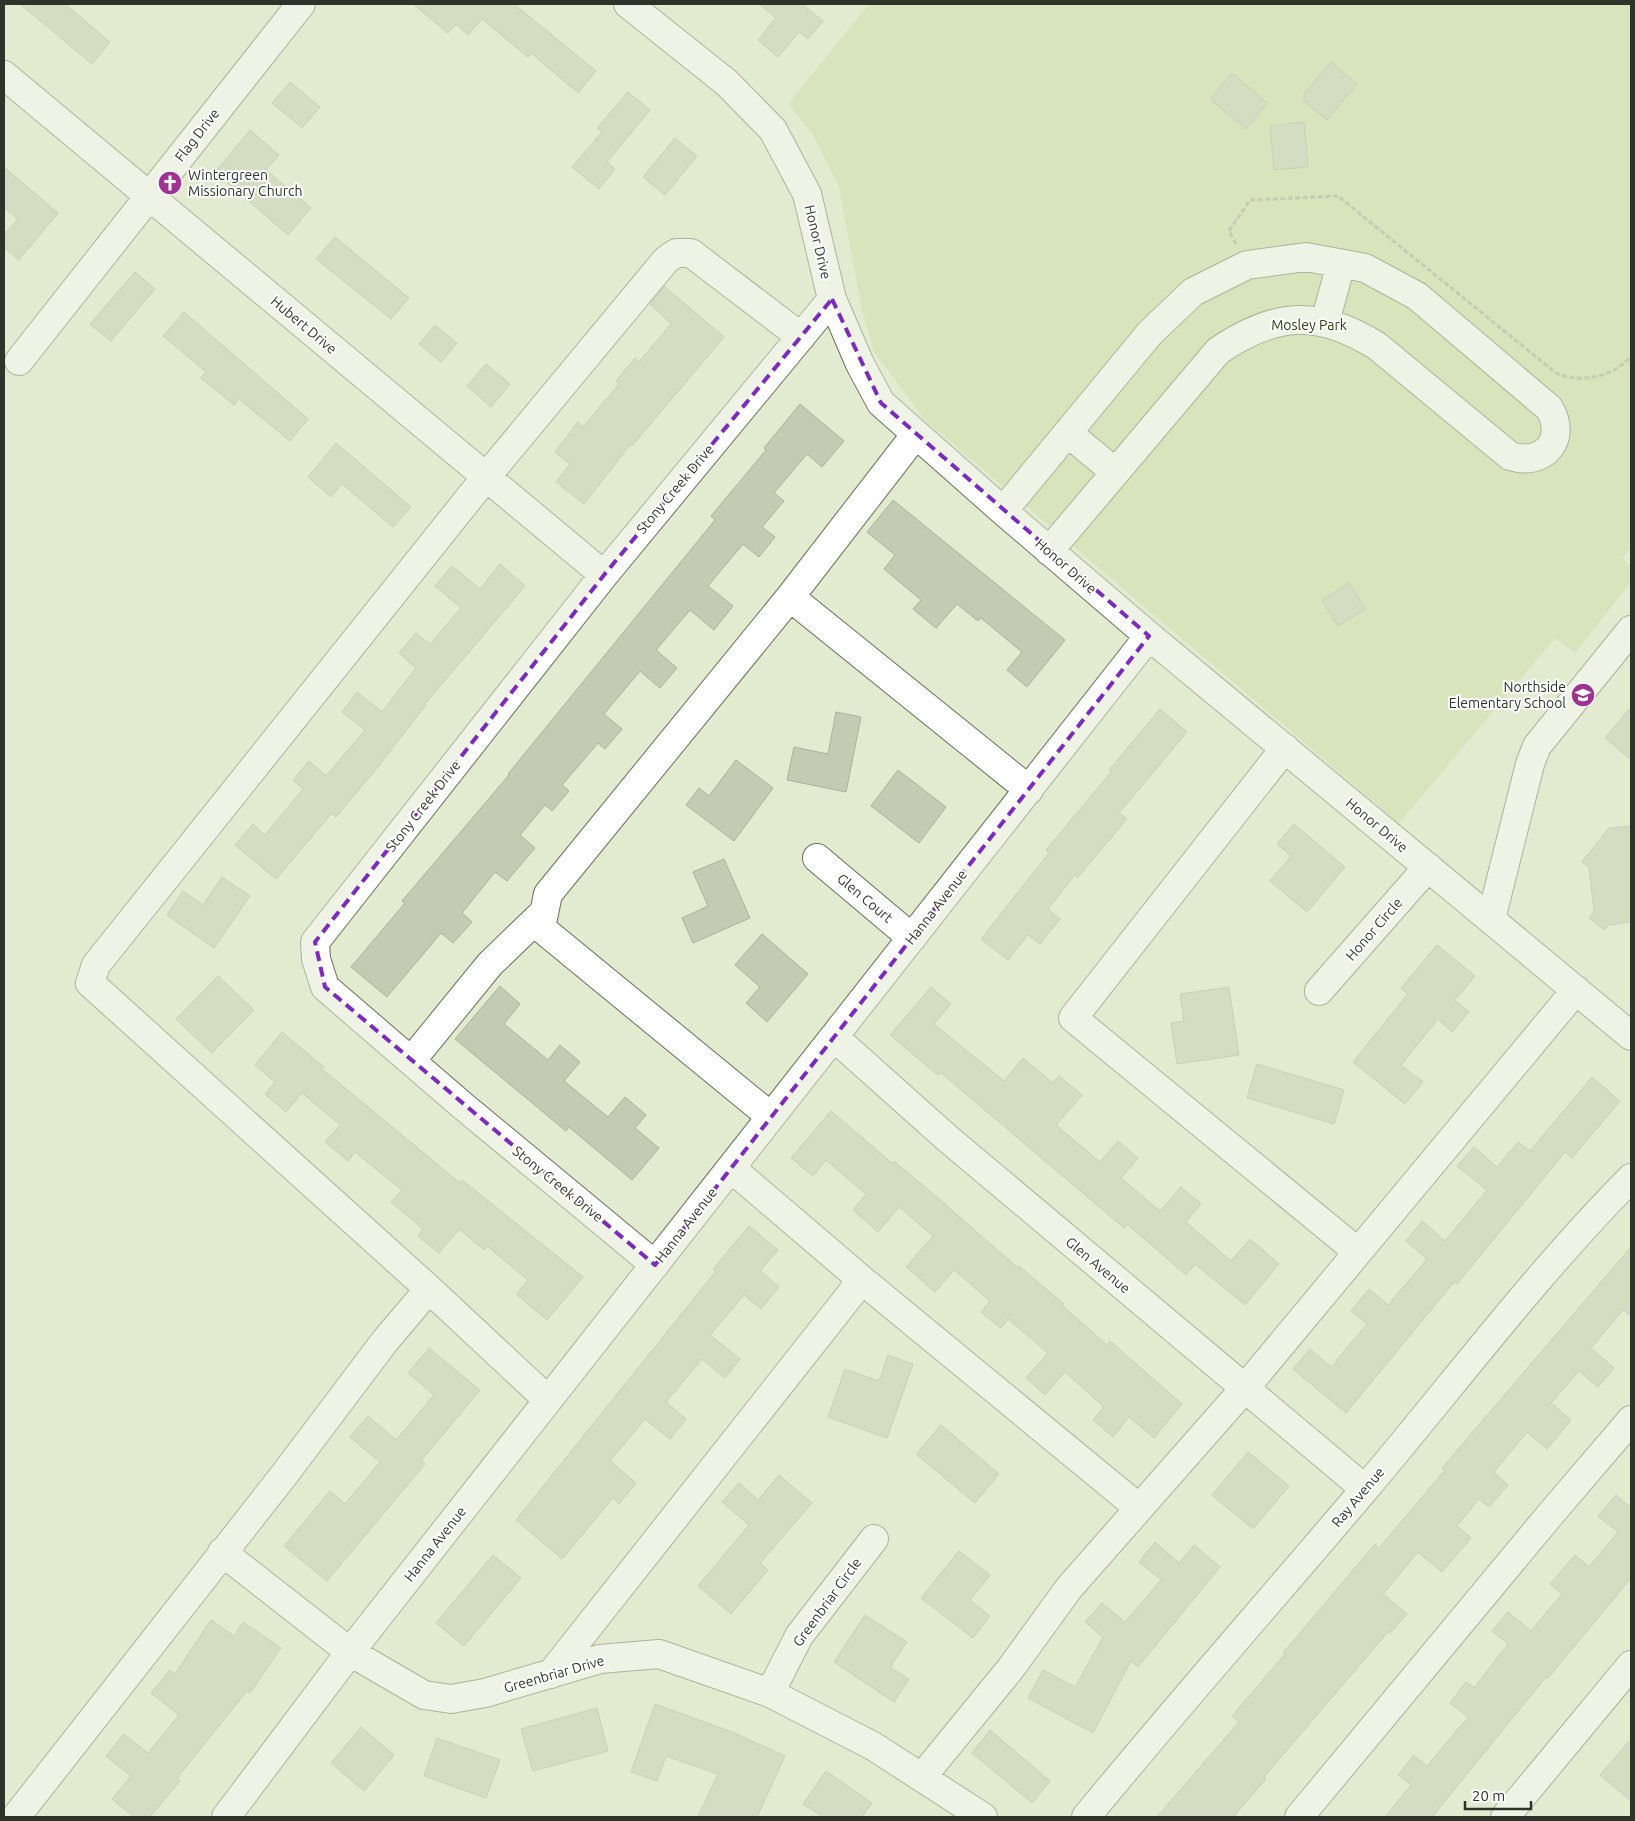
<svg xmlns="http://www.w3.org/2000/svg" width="1635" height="1821" viewBox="0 0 1635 1821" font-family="Ubuntu,sans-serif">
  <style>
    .green { fill: #ccdea3 }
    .building { fill: #c3ccb2; stroke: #aab299 }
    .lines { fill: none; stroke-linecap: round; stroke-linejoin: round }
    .minor-casing { stroke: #697159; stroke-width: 30 }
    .path { stroke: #a2a894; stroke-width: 3; stroke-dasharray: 5 2.5; stroke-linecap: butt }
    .minor { stroke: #fff; stroke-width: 28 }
    .marked { fill: none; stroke: #7b2cbf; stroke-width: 4; stroke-dasharray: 10 6; stroke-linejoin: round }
    .labels { text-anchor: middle; stroke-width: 4; stroke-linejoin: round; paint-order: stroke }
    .street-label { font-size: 14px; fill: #303329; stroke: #fff }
    .poi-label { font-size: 14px; fill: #303329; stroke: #fff; text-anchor: start }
    .park-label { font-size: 14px; fill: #313d0a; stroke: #fff }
  </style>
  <rect width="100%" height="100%" fill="#e2ead0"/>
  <!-- green -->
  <path class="green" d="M 869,4 L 1631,4 L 1631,548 L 1622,558 L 1631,566 L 1631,582 L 1575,653 L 1555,638 L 1399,823 L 926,421 L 874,352 L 862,310 L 839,187 L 812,133 L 788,104 Z"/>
  <!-- building -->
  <path class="building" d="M 20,4 L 65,4 L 110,42 L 92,64 Z
    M 413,4 L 514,4 L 596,71 L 578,93 L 531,53 L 528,57 L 482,19 L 468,35 L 456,24 L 448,33 Z
    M 759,4 L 802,4 L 823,21 L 808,39 L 799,32 L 778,57 L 758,40 L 776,18 Z
    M 1331,62 L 1357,84 L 1327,120 L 1304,101 L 1304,94 Z
    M 1232,73 L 1267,103 L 1246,129 L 1210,99 Z
    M 290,82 L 320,107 L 302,128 L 272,103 Z
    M 628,92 L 650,110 L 607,162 L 615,169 L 599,189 L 572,167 L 602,132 L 597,128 Z
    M 1304,122 L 1308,167 L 1274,170 L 1270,126 Z
    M 250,130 L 279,155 L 266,170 L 311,208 L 288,235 L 215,172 Z
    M 675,138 L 697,156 L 665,195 L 643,177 Z
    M 4,167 L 58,213 L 19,260 L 4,247 L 4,235 L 18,219 L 4,207 Z
    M 335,237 L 409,298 L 391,319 L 316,259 Z
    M 135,272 L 155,289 L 111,341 L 90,324 Z
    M 664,286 L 724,337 L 632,446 L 630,445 L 584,504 L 556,482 L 570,464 L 555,452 L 578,422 L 583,427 L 619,384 L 616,381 L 635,358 L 639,362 L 671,324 L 650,304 Z
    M 184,312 L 308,419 L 290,441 L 239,399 L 234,405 L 201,378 L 206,372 L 163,336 Z
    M 435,325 L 457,343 L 441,362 L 419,344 Z
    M 486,364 L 510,384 L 491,407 L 467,386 Z
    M 800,404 L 844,441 L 822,467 L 807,454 L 774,493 L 784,501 L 762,527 L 775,537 L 759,557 L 743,544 L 708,586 L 733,606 L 714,630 L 690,610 L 656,650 L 677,668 L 660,688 L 640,671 L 604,714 L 622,729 L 605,749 L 598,743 L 562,785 L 569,791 L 552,811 L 545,805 L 520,835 L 535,848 L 507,881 L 495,872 L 462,913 L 472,922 L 453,943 L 441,933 L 387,997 L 351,967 L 405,903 L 402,901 L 509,775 L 508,774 L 715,520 L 711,516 L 766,450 L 764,448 Z
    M 336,443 L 411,507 L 393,527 L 342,484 L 331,497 L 308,477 Z
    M 893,500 L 1065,640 L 1027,687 L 1007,670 L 1022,652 L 981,618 L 978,621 L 957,604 L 936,628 L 913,609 L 921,600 L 884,569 L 895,555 L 867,532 Z
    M 500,564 L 525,586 L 425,704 L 426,705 L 373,773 L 336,817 L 332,813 L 276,879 L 235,845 L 253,824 L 265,835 L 303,789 L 293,780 L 309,761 L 326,776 L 365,730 L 342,712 L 357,692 L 382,712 L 416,668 L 399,653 L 416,633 L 430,644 L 461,608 L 435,586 L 452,566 L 480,589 Z
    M 1349,583 L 1365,609 L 1338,626 L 1322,600 Z
    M 1631,707 L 1631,760 L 1605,738 Z
    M 1160,709 L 1187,732 L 1119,813 L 1127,819 L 1078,877 L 1075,875 L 1048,909 L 1060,919 L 1040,944 L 1028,935 L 1008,960 L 981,939 L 1049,853 L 1046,850 L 1111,772 L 1109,770 Z
    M 836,712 L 861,717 L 846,792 L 787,780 L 794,747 L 828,754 Z
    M 736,760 L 773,788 L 734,841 L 686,805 L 699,788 L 709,796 Z
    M 898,770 L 946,807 L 919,843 L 871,806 Z
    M 1294,824 L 1345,867 L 1307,912 L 1270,881 L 1291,856 L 1277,844 Z
    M 1631,826 L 1631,922 L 1609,925 L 1604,930 L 1589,918 L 1594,912 L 1589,867 L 1582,862 L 1609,828 Z
    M 724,859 L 750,918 L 693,943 L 682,918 L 708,906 L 693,872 Z
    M 222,877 L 250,896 L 214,948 L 167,915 L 183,891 L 203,905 Z
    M 762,934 L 808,974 L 767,1022 L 746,1003 L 760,987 L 735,965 Z
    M 1437,945 L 1475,976 L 1455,1000 L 1469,1012 L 1452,1032 L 1438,1019 L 1401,1065 L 1423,1082 L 1405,1104 L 1353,1062 L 1408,994 L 1401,988 Z
    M 218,976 L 254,1010 L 212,1053 L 176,1019 Z
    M 500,986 L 520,1004 L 504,1024 L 548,1060 L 560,1045 L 580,1062 L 564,1081 L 608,1117 L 625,1097 L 646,1115 L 635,1128 L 659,1148 L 632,1180 L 569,1127 L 566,1131 L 455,1039 Z
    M 931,987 L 951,1004 L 934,1024 L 1004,1081 L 1023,1058 L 1053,1083 L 1059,1076 L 1082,1095 L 1056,1125 L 1100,1162 L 1118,1141 L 1138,1158 L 1121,1178 L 1160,1211 L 1181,1187 L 1201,1204 L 1186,1222 L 1231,1261 L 1250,1239 L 1279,1264 L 1245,1305 L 1195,1264 L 1186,1275 L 1127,1224 L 1124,1228 L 940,1072 L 938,1075 L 890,1035 Z
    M 1229,987 L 1239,1055 L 1177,1064 L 1171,1023 L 1184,1021 L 1180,994 Z
    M 282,1032 L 324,1067 L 322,1069 L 460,1183 L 462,1180 L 583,1277 L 547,1320 L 516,1294 L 528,1280 L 487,1246 L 484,1250 L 459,1229 L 439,1253 L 418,1236 L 423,1229 L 391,1202 L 402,1190 L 355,1152 L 348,1161 L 325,1142 L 340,1125 L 302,1093 L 286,1112 L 265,1094 L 275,1082 L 255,1065 Z
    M 1257,1064 L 1344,1090 L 1334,1124 L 1247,1098 Z
    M 1592,1077 L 1620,1101 L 1572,1158 L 1565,1152 L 1457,1284 L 1454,1282 L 1346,1413 L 1293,1369 L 1310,1349 L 1331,1367 L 1367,1324 L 1351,1311 L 1369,1289 L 1388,1305 L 1427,1259 L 1406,1241 L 1422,1221 L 1445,1241 L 1487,1190 L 1457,1166 L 1474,1147 L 1497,1167 L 1518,1142 L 1530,1151 Z
    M 831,1111 L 892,1163 L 894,1161 L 938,1198 L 1018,1268 L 1019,1266 L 1064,1304 L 1063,1306 L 1107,1345 L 1110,1341 L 1182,1404 L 1154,1438 L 1129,1417 L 1113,1437 L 1093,1420 L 1104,1407 L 1065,1372 L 1045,1395 L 1026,1378 L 1048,1353 L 1008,1319 L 1001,1328 L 981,1312 L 990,1301 L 954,1270 L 935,1292 L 906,1267 L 933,1236 L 899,1207 L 878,1232 L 853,1210 L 866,1194 L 826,1160 L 813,1176 L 791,1158 Z
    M 749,1226 L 778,1250 L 760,1271 L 779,1287 L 761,1309 L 744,1295 L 710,1335 L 740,1359 L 725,1378 L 702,1359 L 666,1402 L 686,1419 L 670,1439 L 645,1419 L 610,1461 L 636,1483 L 619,1504 L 613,1498 L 562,1559 L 516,1520 L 716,1271 L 713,1269 Z
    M 1631,1247 L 1631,1316 L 1623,1310 L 1591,1348 L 1614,1368 L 1598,1387 L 1579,1371 L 1551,1403 L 1571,1420 L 1547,1449 L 1527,1432 L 1494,1472 L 1508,1485 L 1489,1507 L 1479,1499 L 1457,1526 L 1471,1538 L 1442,1572 L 1418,1552 L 1383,1594 L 1407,1614 L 1390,1633 L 1388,1632 L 1322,1709 L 1264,1777 L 1266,1779 L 1233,1817 L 1157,1817 L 1239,1722 L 1232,1716 L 1285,1654 L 1283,1653 L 1375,1544 L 1379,1548 L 1445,1470 L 1442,1468 Z
    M 429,1348 L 480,1390 L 421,1461 L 425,1464 L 327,1581 L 284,1546 L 330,1491 L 345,1504 L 380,1462 L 350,1437 L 368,1416 L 396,1440 L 434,1395 L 408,1373 Z
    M 888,1355 L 913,1364 L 887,1438 L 828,1417 L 845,1369 L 879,1381 Z
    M 941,1425 L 999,1474 L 975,1503 L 916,1454 Z
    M 1248,1452 L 1289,1486 L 1253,1529 L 1212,1495 Z
    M 779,1475 L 812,1503 L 760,1563 L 768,1570 L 731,1614 L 698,1586 L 749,1525 L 722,1502 L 739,1483 L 758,1500 Z
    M 1616,1495 L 1631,1508 L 1631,1578 L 1548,1678 L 1546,1677 L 1432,1817 L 1385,1817 L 1411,1785 L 1398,1775 L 1414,1755 L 1427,1766 L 1468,1717 L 1450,1703 L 1466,1682 L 1474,1688 L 1508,1644 L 1492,1631 L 1508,1612 L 1531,1631 L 1562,1594 L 1550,1584 L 1575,1555 L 1589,1567 L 1618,1532 L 1598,1516 Z
    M 1155,1542 L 1179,1563 L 1194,1545 L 1220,1567 L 1138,1667 L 1131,1661 L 1093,1733 L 1028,1698 L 1043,1670 L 1075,1687 L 1103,1637 L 1085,1622 L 1102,1603 L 1125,1622 L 1161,1580 L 1139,1562 Z
    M 959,1551 L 990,1575 L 970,1600 L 990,1616 L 973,1638 L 921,1598 Z
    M 493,1555 L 521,1578 L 464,1646 L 436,1623 Z
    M 865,1615 L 907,1642 L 890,1667 L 909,1679 L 894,1702 L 834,1662 Z
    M 211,1620 L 234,1636 L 243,1622 L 281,1648 L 250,1693 L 247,1691 L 177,1778 L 180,1781 L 150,1817 L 134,1817 L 112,1799 L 131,1776 L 106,1756 L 124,1734 L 148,1753 L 179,1715 L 151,1693 L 170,1670 L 175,1674 Z
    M 655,1704 L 732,1732 L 785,1756 L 757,1817 L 698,1817 L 718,1774 L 666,1756 L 657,1781 L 631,1772 Z
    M 597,1708 L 608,1751 L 533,1771 L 521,1729 Z
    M 361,1727 L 394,1755 L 364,1791 L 331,1763 Z
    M 990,1730 L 1050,1781 L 1032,1803 L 972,1753 Z
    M 437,1738 L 500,1760 L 486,1798 L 424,1776 Z
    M 1631,1739 L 1631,1801 L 1600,1775 Z
    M 826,1771 L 872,1803 L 862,1817 L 823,1817 L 803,1804 Z"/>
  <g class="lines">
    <!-- minor casing -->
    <g class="minor-casing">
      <path id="minor" d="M 628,4 L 727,83 L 773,130 L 807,194 L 832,299 L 860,364 L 881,403 L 1003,511 L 1149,636 L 1631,1036
        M 4,75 L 604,575
        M 1325,322 L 1341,264
        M 19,361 L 301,4
        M 1068,433 L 1115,472
        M 1003,511 L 1150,333 L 1193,292 L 1247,265 L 1306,257 L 1365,268 L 1417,296 L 1549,408 C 1568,439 1544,467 1510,456 L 1377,346 C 1318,309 1275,312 1218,351 L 1049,551
        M 790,597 L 1029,790
        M 1285,748 L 1073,1018 L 1358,1252
        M 817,858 L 912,938
        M 1491,919 L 1530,764 L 1537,746 L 1631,630
        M 1319,991 L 1428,867
        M 834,1037 L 947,1138 L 1365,1489
        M 411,1061 L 490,964 L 544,912
        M 770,1116 L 541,928 L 548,894 L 790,597 L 916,434
        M 731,1168 L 862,1280 L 1139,1508
        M 655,1265 L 463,1106 L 325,987 L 316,959 L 315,942 L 604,575 L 832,299
        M 548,1400 L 429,1289 L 90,983 L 96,965 L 486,477 L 666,260 L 676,253 L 691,253 L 801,337
        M 222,1552 L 350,1652 L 424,1695 L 451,1699 L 485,1693 L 600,1659 L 659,1654 L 770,1693 L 873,1746 L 983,1817
        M 551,1674 L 862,1280
        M 770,1693 L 799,1636 L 874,1539
        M 922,1777 L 1011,1668 L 1069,1588 L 1245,1388 L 1576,990
        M 16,1817 L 284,1475 L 385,1341 L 429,1289
        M 226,1817 L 350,1652 L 1149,636
        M 1086,1817 C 1177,1706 1272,1599 1365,1489 C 1453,1385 1535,1275 1631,1178
        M 1299,1817 L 1549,1516 L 1631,1420
        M 1505,1817 L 1631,1665"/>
    </g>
    <!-- path -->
    <path class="path" d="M 1236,244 L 1229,231 L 1250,200 L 1338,196 L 1556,373 C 1581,384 1614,377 1631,356"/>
    <!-- minor -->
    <use href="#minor" class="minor"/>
  </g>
  <!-- marked area -->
  <path d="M0 0H1635V1821H0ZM 832,299 L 881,403 L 1149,636 L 655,1265 L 325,987 L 315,942 L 604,575 Z" fill="#e2ead0" fill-opacity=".55" fill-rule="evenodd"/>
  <path class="marked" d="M 832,299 L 881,403 L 1149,636 L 655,1265 L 325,987 L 315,942 L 604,575 Z"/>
  <!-- icons -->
  <defs>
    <g id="church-disc" transform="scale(1.25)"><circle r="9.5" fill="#9e3394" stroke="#fff"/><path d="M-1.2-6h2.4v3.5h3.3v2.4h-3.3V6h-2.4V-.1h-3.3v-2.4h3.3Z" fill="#fff"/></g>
    <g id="school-disc" transform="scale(1.25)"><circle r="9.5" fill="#9e3394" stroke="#fff"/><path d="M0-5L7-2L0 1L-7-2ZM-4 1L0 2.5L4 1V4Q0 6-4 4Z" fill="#fff"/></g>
  </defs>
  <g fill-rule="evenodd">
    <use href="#church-disc" x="170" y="183"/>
    <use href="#school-disc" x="1583" y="695"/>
  </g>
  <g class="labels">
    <!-- street labels -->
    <g class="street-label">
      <text transform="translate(197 135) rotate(-52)" y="5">Flag Drive</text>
      <text transform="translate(818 242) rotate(77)" y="5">Honor Drive</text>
      <text transform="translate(304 325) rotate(40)" y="5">Hubert Drive</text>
      <text transform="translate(675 489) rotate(-50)" y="5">Stony Creek Drive</text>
      <text transform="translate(1066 566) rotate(41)" y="5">Honor Drive</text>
      <text transform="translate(423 806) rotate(-52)" y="5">Stony Creek Drive</text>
      <text transform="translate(1377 825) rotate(40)" y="5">Honor Drive</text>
      <text transform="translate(865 898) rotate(40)" y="5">Glen Court</text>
      <text transform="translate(936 907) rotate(-52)" y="5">Hanna Avenue</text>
      <text transform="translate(1374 929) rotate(-49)" y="5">Honor Circle</text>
      <text transform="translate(558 1184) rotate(39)" y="5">Stony Creek Drive</text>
      <text transform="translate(686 1225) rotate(-52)" y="5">Hanna Avenue</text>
      <text transform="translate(1098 1265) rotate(40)" y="5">Glen Avenue</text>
      <text transform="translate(1358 1497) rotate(-50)" y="5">Ray Avenue</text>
      <text transform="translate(435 1544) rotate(-52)" y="5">Hanna Avenue</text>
      <text transform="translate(827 1602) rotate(-54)" y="5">Greenbriar Circle</text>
      <text transform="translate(554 1674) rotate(-16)" y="5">Greenbriar Drive</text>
    </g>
    <!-- poi labels -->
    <g class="poi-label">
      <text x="188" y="180">Wintergreen<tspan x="188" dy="16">Missionary Church</tspan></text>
      <text x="1566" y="692" text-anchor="end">Northside<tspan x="1566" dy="16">Elementary School</tspan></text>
    </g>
    <!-- park labels -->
    <g class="park-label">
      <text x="1309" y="330">Mosley Park</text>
    </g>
  </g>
  <!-- border -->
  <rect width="1635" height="1821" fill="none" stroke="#303329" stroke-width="10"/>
  <!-- scale -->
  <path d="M1465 1801v8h66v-8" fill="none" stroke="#303329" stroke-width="2.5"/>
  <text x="1472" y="1801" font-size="15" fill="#303329" stroke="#ffffff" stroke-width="4" paint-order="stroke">20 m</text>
</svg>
